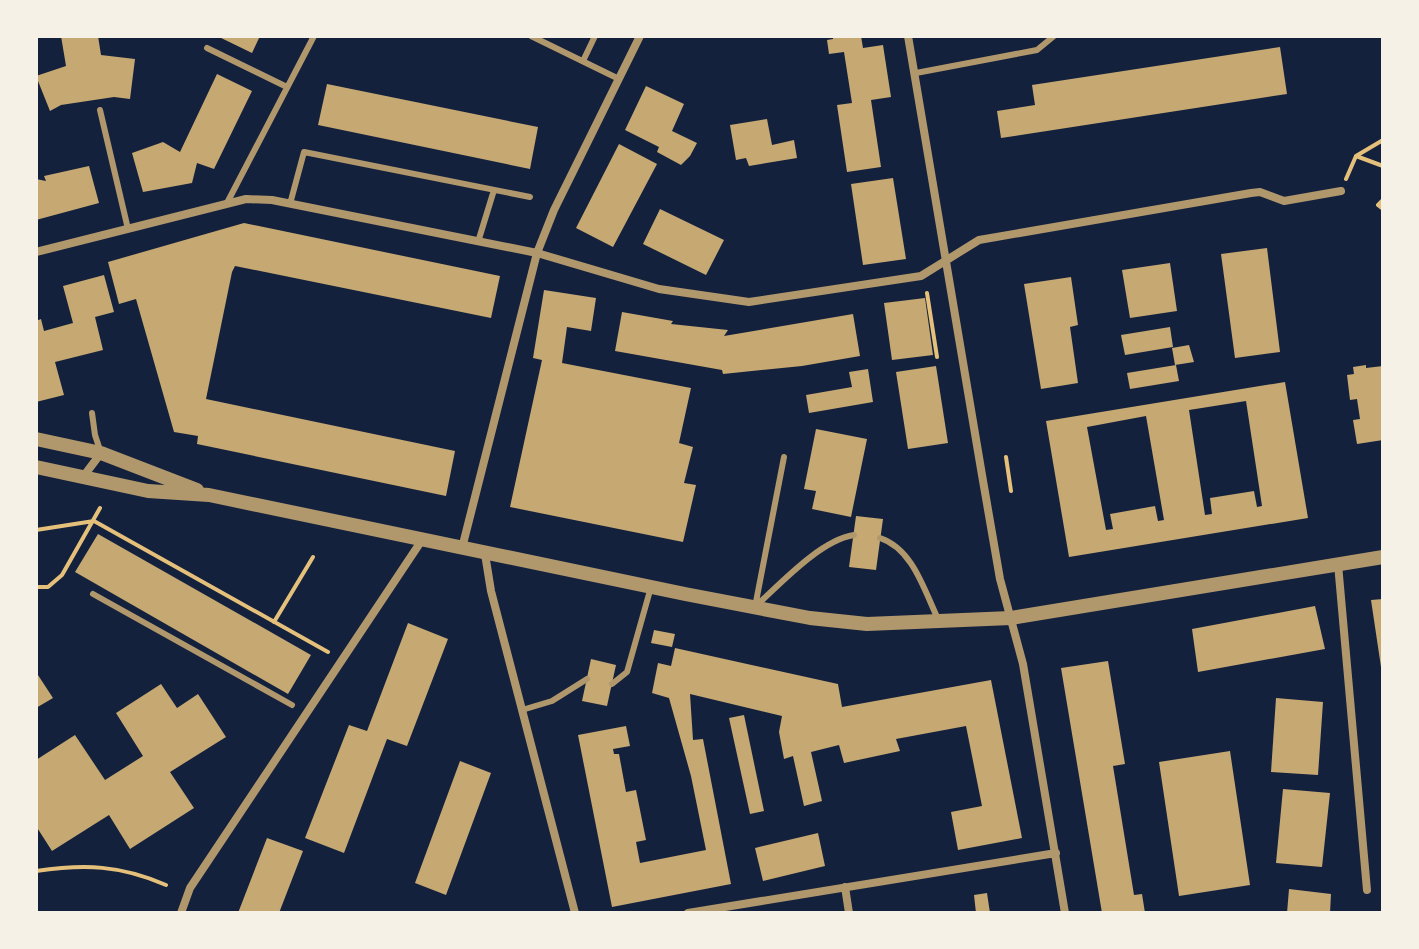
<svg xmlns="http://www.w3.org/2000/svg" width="1419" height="949" viewBox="0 0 1419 949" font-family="'PT Sans Narrow',sans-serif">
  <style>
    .building { fill: #c6a872; fill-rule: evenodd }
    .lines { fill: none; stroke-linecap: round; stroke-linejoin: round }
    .path { stroke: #e5c07b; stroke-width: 4 }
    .service { stroke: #b1986c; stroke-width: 6 }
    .minor { stroke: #b1986c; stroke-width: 8 }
    .tertiary { stroke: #b1986c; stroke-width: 14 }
  </style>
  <rect width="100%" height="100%" fill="#14213d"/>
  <!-- building -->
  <path class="building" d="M 61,36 L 98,36 L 101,55 L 135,59 L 130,99 L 114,97 L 61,105 L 50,111 L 36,76 L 66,66 Z
    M 217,36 L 260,36 L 252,53 Z
    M 833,36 L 861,36 L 863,48 L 883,45 L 891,97 L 871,100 L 881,167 L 847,172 L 837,105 L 852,103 L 844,52 L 829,54 L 827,40 L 833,39 Z
    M 1280,47 L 1287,94 L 1001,138 L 997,111 L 1035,105 L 1032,85 Z
    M 217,74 L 252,91 L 214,169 L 197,163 L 192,183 L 143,192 L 132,153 L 163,142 L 180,152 Z
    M 327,84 L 538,127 L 530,169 L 318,125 Z
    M 646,86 L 684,104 L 672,131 L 697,143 L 690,156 L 681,165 L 657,152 L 659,147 L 625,130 Z
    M 767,119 L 772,145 L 794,140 L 797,158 L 749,166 L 746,158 L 736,160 L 730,125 Z
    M 619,144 L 657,164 L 613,247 L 576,228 Z
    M 89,166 L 99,203 L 36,220 L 36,179 L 46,181 L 44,176 Z
    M 893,178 L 906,259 L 863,265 L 851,184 Z
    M 660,209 L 724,240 L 706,275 L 643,244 Z
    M 244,223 L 500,276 L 491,318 L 235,266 L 232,272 L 206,399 L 455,451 L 446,496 L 197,444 L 198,436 L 174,432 L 136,299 L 119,304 L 108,262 Z
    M 1267,248 L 1280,352 L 1235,358 L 1221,254 Z
    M 1170,263 L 1177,311 L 1130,318 L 1122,270 Z
    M 104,275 L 114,312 L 95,317 L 103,350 L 55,362 L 64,395 L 36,402 L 36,321 L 41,319 L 44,331 L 73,323 L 63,286 Z
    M 1071,277 L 1078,325 L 1070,327 L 1078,383 L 1041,389 L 1024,284 Z
    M 544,290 L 596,298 L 591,331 L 567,327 L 562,363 L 691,388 L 679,443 L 693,447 L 684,483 L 696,485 L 683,542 L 510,507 L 542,360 L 533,358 Z
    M 925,298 L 933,355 L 892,360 L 884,303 Z
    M 622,312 L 673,321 L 671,324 L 728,330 L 724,336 L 853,314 L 860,356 L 802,366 L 723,374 L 722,370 L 615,351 Z
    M 1170,327 L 1173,347 L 1125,355 L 1121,335 Z
    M 1189,345 L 1194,362 L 1175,365 L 1172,348 Z
    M 1176,365 L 1179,381 L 1130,389 L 1127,373 Z
    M 1366,365 L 1366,368 L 1383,366 L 1383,440 L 1357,444 L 1353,420 L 1360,419 L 1357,399 L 1350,400 L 1347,375 L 1354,374 L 1353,367 Z
    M 936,366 L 948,443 L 908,449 L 896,372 Z
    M 868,369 L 873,402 L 809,413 L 806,395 L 852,387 L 849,372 Z
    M 1285,382 L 1308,518 L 1069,557 L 1046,421 ZM 1246,401 L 1262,506 L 1257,507 L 1254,491 L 1210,498 L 1212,514 L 1205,515 L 1189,410 ZM 1146,416 L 1164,520 L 1158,521 L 1155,506 L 1110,514 L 1113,529 L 1106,530 L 1087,427 Z
    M 816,429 L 867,439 L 851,517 L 812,509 L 816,491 L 804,489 Z
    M 856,516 L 883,519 L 876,570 L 849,567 Z
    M 98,534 L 311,655 L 288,694 L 75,572 Z
    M 1383,599 L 1383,667 L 1381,667 L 1371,600 Z
    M 1315,606 L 1325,649 L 1198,672 L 1192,629 Z
    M 408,623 L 448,639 L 407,746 L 387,739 L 344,853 L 305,838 L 349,725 L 367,731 Z
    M 654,630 L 675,634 L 672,647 L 651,643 Z
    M 675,648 L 838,684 L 842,707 L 991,680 L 1022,838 L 958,850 L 951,812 L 982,806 L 966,726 L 896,739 L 900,751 L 844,763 L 839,745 L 811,752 L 822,801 L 804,806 L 793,756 L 784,759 L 779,732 L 782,716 L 690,694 L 693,740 L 703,739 L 731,884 L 612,907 L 578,735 L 626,726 L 630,746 L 613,749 L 614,754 L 619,754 L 626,792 L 636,790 L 646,840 L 636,842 L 640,863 L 706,850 L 691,776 L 669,698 L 652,693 L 658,663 L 671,666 Z
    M 591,659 L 616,665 L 607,706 L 582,701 Z
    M 1108,661 L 1125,764 L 1113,766 L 1134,895 L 1142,894 L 1145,913 L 1102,913 L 1061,668 Z
    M 36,672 L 53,698 L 36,708 Z
    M 161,684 L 177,708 L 198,694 L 226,737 L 170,772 L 194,808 L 130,849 L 109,815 L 52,851 L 36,826 L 36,760 L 75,735 L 105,780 L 143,756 L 116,713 Z
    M 1276,698 L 1323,702 L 1318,775 L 1271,772 Z
    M 744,715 L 764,811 L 750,814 L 729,718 Z
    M 1230,751 L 1250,885 L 1179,896 L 1159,762 Z
    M 460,761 L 491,773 L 446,895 L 415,883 Z
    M 1283,789 L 1330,793 L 1322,867 L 1276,863 Z
    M 818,833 L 825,866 L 763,881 L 755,848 Z
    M 267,838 L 303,851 L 279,913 L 238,913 Z
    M 1289,889 L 1331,894 L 1330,913 L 1287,913 Z
    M 987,893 L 990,913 L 976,913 L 974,895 Z"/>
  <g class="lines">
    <!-- path -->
    <path class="path" d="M 1383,140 L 1356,156 L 1383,166
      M 1346,179 L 1356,156
      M 1383,200 L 1378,205 L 1383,209
      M 927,293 L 937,357
      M 1006,457 L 1011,491
      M 36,530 L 94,521 L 328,652
      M 36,587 L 48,587 L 62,575 L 100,508
      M 274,622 L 313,557
      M 36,871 C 85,864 120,865 166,885"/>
    <!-- service -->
    <path class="service" d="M 531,36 L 619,79
      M 207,48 L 287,87
      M 583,61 L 595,36
      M 916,73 L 1037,50 L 1054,36
      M 100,110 L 128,229
      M 227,203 L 314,36
      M 290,204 L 304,152 L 530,197
      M 478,242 L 494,190
      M 92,413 L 95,435 L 101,453
      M 880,538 C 913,549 924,590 938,619
      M 93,594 L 292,705
      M 757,605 C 782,582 821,540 854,535
      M 755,607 L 784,457
      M 612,684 L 627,672 L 651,587
      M 522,710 L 552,701 L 587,679"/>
    <!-- minor -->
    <path class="minor" d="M 908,36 L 982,475 L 1000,579 L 1023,664 L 1065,913
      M 36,252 L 246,199 L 272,200 L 537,253 L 659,289 L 749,302 L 921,276 L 979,240 L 1251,193 L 1260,192 L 1284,201 L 1341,191
      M 83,477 L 101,453
      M 462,548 L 537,253 L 554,210 L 640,36
      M 485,554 L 491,591 L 575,913
      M 1338,564 L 1367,890
      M 845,887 L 849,913
      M 181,913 L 190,888 L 422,540
      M 688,913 L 1056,853"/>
    <!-- tertiary -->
    <path class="tertiary" d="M 36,439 L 101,453 L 197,490
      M 36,467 L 148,491 L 209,495 L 685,594 L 810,618 L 867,624 L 1011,618 L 1383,557"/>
  </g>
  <!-- border -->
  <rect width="1419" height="949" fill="none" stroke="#f6f1e7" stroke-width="76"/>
</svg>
